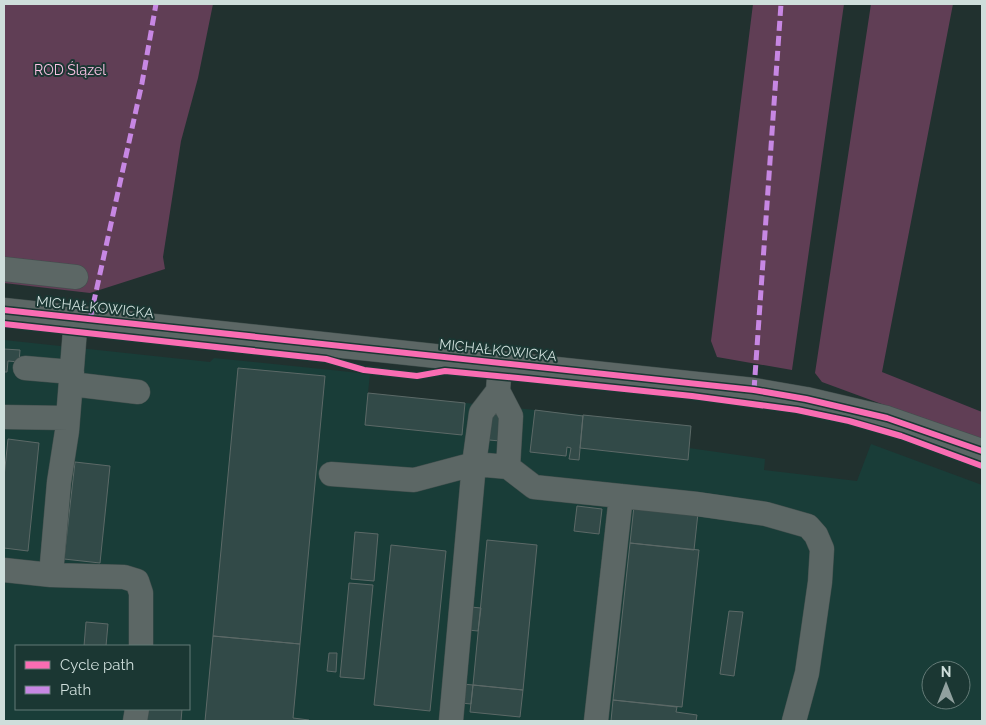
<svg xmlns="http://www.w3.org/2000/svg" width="986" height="725" viewBox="0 0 986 725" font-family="Raleway,sans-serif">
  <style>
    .built { fill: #193d38; fill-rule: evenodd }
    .green { fill: #603e55 }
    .building { fill: #324a48; stroke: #5c6967 }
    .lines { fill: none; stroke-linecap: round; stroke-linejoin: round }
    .minor-casing { stroke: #414f4d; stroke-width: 25 }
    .minor { stroke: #5c6765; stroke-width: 24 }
    .quiet { stroke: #c787e3; stroke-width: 5; stroke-dasharray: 10 5; stroke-linecap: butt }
    .cycleway-casing { stroke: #1b3733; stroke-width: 9 }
    .cycleway { stroke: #f96db3; stroke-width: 6 }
    .labels { text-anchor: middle; stroke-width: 4; stroke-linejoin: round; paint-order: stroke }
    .park-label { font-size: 14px; fill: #fbc3e5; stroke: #1b3733 }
    .street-label { font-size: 14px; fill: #cededb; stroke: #1b3733 }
  </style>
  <rect width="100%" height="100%" fill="#21312f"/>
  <!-- built -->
  <path class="built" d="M 4,340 L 210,362 L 214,358 L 234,360 L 370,374 L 368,393 L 691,426 L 689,448 L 765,459 L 764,470 L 857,481 L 871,444 L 982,485 L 982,721 L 4,721 ZM 16,646 L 189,646 L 189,709 L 16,709 ZM 931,670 L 961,670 L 961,700 L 931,700 Z"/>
  <!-- green -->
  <path class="green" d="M 4,4 L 213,4 L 198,78 L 181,141 L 163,257 L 165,269 L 90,293 L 4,283 Z
    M 753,4 L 844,4 L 792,370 L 717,357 L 711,341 Z
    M 871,4 L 953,4 L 882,372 L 982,412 L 982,441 L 822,382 L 815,373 Z"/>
  <!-- building -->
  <path class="building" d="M 4,349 L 20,350 L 19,362 L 8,361 L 7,372 L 4,372 Z
    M 238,368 L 325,376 L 300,644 L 213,636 Z
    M 368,393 L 465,403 L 462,435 L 365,425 Z
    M 535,410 L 583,416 L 579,460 L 569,459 L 571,448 L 567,447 L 566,456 L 530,452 Z
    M 491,414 L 503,415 L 500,441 L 489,440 Z
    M 583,415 L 691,426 L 688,460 L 580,448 Z
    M 8,439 L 39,443 L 28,551 L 4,548 L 4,477 Z
    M 75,462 L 110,466 L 100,563 L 64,559 Z
    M 577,506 L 602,509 L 599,534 L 574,531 Z
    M 634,506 L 698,513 L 694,550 L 630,543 Z
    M 355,532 L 378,534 L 374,581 L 351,579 Z
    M 487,540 L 537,545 L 523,690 L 473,685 Z
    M 630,543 L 699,550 L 682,707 L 613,700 Z
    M 391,545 L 446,551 L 430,711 L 374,705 Z
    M 349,583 L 373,585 L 364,679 L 340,677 Z
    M 471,607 L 481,608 L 478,631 L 468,630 Z
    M 729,611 L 743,612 L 734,676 L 720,674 Z
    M 86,622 L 108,624 L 106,646 L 84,646 Z
    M 213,636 L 300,644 L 293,718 L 309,720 L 309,721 L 205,721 Z
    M 329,653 L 337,653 L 336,672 L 327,671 Z
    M 463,684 L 473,685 L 471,704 L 461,703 Z
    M 473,685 L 523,690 L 520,717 L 470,712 Z
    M 613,700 L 677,707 L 676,712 L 697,715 L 696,721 L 611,721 Z
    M 146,709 L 182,709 L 181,721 L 145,721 Z"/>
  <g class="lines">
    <!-- minor casing -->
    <g class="minor-casing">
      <path id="minor" d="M 4,269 L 76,277
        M 4,310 L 754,390 L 806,399 L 887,418 L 982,451
        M 25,368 L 72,372
        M 71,384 L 138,392
        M 498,391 L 511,416 L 508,467
        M 4,417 L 68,418
        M 331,474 L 414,480 L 474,464 L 508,467 L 534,487 L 697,504 L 766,514 L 808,526 L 816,535 L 822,549 L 820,582 L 807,673 L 794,721
        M 4,570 L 51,575 L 124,577 L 137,581 L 141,593 L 141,646
        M 51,575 L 59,482 L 67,431 L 76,317
        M 135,721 L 137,709
        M 451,721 L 474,464 L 481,413 L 498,391 L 500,363
        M 596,721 L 621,496"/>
    </g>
    <!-- minor -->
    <use href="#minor" class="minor"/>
    <!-- quiet -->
    <path class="quiet" d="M 90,319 L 142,83 L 156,4
      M 754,390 L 781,4"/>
    <!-- cycleway casing -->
    <g class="cycleway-casing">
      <path id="cycleway" d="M 4,310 L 754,390 L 806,399 L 887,418 L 982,451
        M 4,324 L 326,359 L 364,370 L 417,376 L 445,371 L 528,379 L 692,396 L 797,410 L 849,421 L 901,436 L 982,466"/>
    </g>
    <!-- cycleway -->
    <use href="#cycleway" class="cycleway"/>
  </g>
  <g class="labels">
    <!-- park labels -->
    <g class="park-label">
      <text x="70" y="75">ROD Ślązel</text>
    </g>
    <!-- street labels -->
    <g class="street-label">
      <text transform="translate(95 307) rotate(6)" y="5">MICHAŁKOWICKA</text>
      <text transform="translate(498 350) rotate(6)" y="5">MICHAŁKOWICKA</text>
    </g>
  </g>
  <!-- border -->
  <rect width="986" height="725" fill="none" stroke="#cededb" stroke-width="10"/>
  <!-- legend -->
  <rect x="15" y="645" width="175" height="65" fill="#1b3733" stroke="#637a76"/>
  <rect x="25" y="661" width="25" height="8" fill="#f96db3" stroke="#637a76"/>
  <text x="60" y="670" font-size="15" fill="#cededb">Cycle path</text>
  <rect x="25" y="686" width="25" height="8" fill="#c787e3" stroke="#637a76"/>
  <text x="60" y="695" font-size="15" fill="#cededb">Path</text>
  <!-- north arrow -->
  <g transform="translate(946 685)"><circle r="24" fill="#1b3733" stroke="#637a76"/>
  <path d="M0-4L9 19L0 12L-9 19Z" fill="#91a19f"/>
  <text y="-8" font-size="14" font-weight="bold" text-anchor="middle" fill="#cededb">N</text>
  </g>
</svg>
